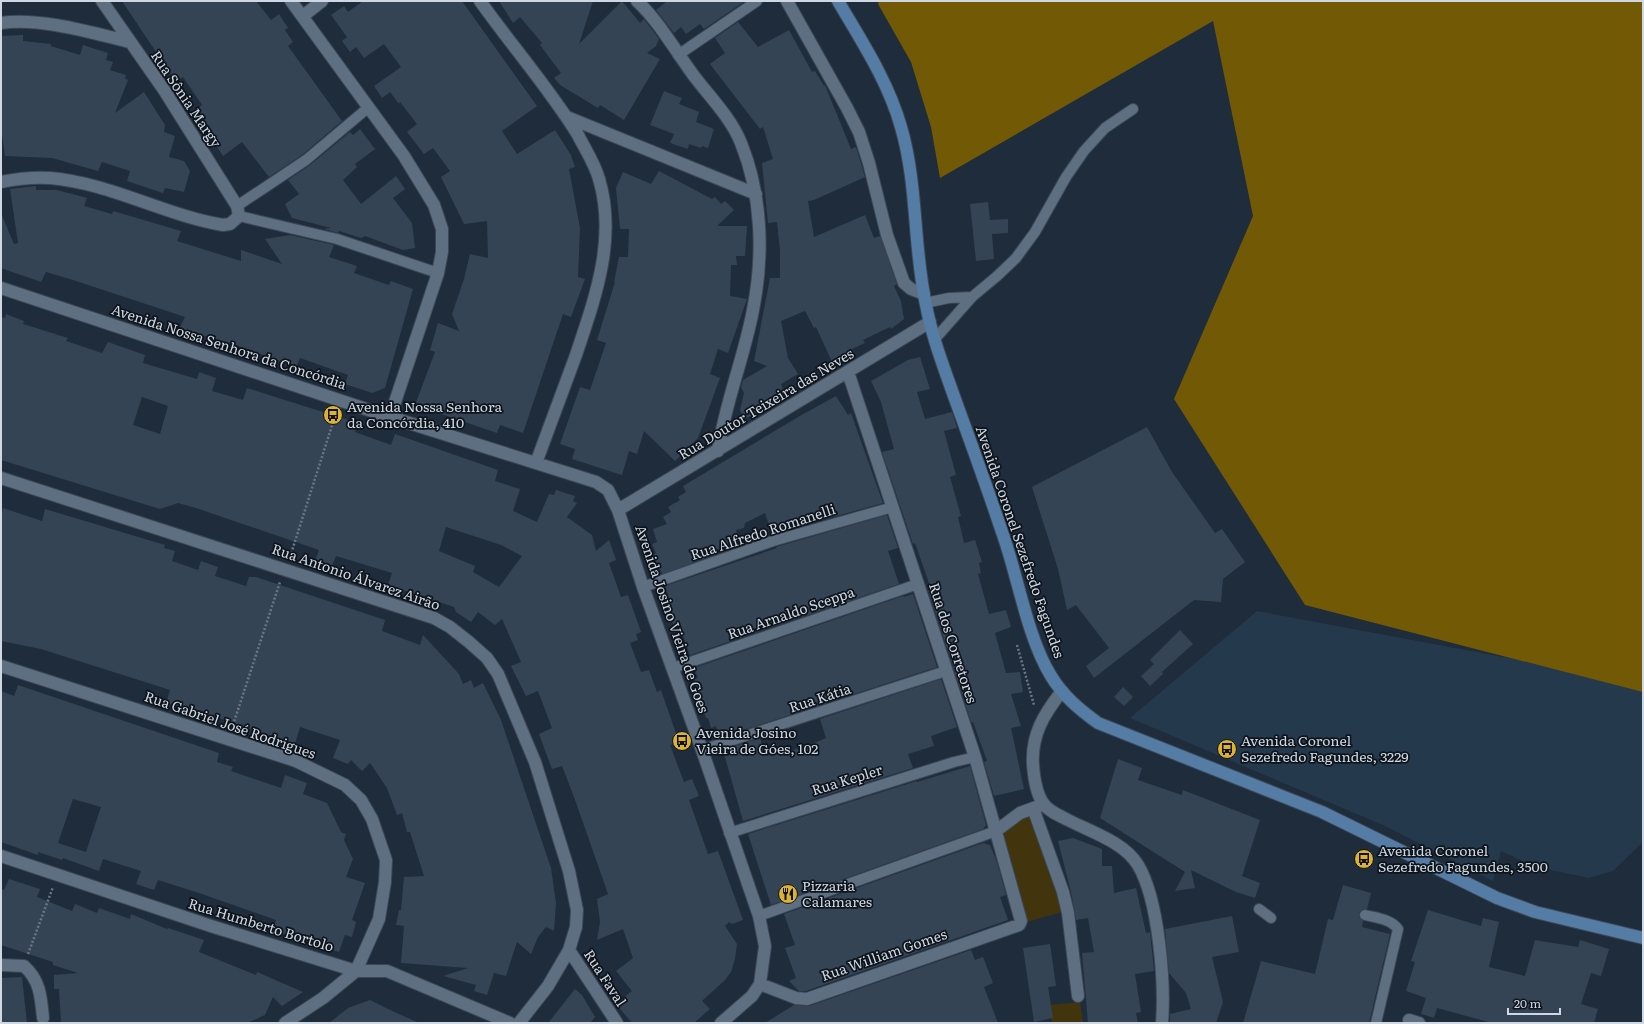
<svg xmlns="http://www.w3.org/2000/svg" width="1644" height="1024" viewBox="0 0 1644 1024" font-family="Literata,serif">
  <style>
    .built { fill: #25394c }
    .green { fill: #42350e }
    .forest { fill: #715906 }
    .building { fill: #354455; fill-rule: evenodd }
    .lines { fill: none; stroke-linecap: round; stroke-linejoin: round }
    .lane-casing { stroke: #3b4754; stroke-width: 12 }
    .street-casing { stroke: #3b4754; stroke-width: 14 }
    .secondary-casing { stroke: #3b4754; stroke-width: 14 }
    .path { stroke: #6a7684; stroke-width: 2.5; stroke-dasharray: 2 2; stroke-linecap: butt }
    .lane { stroke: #5e6f81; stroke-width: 10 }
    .street { stroke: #5e6f81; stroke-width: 12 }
    .secondary { stroke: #547ca4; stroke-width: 12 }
    .labels { text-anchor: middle; stroke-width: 3.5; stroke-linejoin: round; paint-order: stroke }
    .street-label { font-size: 14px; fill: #ced7e2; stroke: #0e141b }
    .poi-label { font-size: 14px; fill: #ced7e2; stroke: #0e141b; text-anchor: start }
  </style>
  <rect width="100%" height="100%" fill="#1e2c3c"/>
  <!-- built -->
  <path class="built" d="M 1257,611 L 1643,683 L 1643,842 L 1613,871 L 1589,878 L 1536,867 L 1501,851 L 1493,881 L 1385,826 L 1130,718 Z"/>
  <!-- green -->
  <path class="green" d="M 1034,814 L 1065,911 L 1027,922 L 1007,867 L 1000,828 Z
    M 1080,1002 L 1083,1023 L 1052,1023 L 1049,1005 Z"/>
  <!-- forest -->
  <path class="forest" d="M 879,1 L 1643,1 L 1643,692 L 1305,605 L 1174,399 L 1253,216 L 1213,21 L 940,178 L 931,127 L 911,62 L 878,4 Z"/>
  <!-- building -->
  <path class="building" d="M 122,1 L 256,1 L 271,20 L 279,14 L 288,28 L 285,30 L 293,42 L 288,46 L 342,121 L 302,155 L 269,177 L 242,142 L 223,156 L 194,111 L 202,105 L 183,77 L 176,82 Z
    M 363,1 L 462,1 L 537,106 L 502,131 L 517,154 L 555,130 L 571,155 L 575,167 L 569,169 L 580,228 L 578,277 L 585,279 L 571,317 L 563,314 L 523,433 L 500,425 L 497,433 L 415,405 L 435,352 L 430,350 L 438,323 L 459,331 L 452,314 L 464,279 L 470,254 L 488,258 L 487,221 L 464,224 L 441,177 L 450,171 L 433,148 L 424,154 L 407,132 L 417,124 L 400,102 L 399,104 L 390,92 L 382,98 L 374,86 L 401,67 L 384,44 L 364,58 L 356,47 L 350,52 L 342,41 L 347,37 L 331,15 L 344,6 L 348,12 Z
    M 499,1 L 593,1 L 579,44 L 622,1 L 640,23 L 644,19 L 659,39 L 656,46 L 647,53 L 660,59 L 624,120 L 600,105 L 598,108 L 560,85 L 554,78 L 561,73 L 540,45 L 542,43 L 520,17 L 513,23 Z
    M 667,1 L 745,1 L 704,29 L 700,24 L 686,34 L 681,27 L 674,33 L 656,10 Z
    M 738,22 L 758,47 L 789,30 L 812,72 L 815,71 L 824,86 L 825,85 L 851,149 L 856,147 L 865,177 L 814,200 L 808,201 L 814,237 L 865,215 L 874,238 L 880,236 L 897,284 L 894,286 L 901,301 L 904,319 L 891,329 L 890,327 L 863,340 L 865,343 L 852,349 L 854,353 L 833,364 L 816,327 L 814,328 L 805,311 L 781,321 L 788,358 L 798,374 L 781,384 L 786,400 L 744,419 L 740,410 L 744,393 L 741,387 L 743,380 L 767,366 L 754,361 L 770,278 L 780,278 L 780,250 L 777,222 L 768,223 L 762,163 L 773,159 L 763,127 L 760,129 L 710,64 L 725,53 L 715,38 Z
    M 23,35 L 23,41 L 51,44 L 51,46 L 80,55 L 83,45 L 108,53 L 106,60 L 113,62 L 110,70 L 126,75 L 125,78 L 128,80 L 115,113 L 144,92 L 165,125 L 164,132 L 175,136 L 169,157 L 184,161 L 190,171 L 184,192 L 165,188 L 163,193 L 127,181 L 130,171 L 102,162 L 98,171 L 52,158 L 5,156 L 1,128 L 1,36 Z
    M 664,91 L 682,98 L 679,104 L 699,112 L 696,122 L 714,129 L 708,148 L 702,146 L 701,148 L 689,144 L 688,149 L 670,143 L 674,134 L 650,125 Z
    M 360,129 L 375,149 L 355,164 L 357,167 L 343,180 L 361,204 L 396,176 L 405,189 L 393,198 L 412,223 L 415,248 L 403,250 L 365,236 L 361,238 L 339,231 L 338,233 L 324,229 L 331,228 L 292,218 L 285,204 L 299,194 L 288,180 L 310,165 L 350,132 L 353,135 Z
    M 659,171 L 712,199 L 715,197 L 721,204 L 725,201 L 734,210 L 717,226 L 747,226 L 745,256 L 736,256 L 737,265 L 731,265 L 730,296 L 747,299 L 728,353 L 718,349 L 710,374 L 720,378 L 698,438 L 675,461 L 644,431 L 637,454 L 629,451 L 622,475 L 572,459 L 575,449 L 560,444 L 580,387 L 590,390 L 606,343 L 597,340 L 615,282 L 614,282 L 619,257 L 628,257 L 629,229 L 620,229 L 616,188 L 623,172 L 651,184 Z
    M 36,186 L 36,190 L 57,190 L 87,198 L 84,206 L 112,214 L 113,211 L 181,231 L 177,241 L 241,261 L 241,250 L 282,264 L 265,239 L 290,235 L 334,245 L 329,257 L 357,266 L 354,273 L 389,285 L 391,281 L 413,289 L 385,388 L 372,393 L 345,384 L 348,375 L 300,358 L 296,367 L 236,345 L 179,329 L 185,317 L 73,280 L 46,272 L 41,282 L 1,268 L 1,213 L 14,244 L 18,243 L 10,189 Z
    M 988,202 L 990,220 L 1008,219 L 1008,233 L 992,234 L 994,259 L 976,261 L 970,204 Z
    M 6,314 L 24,321 L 23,324 L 68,338 L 66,341 L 102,353 L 108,342 L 145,355 L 143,363 L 197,379 L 199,372 L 216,378 L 212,391 L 243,400 L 247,388 L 358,423 L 355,432 L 391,445 L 395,434 L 498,470 L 495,481 L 520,489 L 513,511 L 537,522 L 549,494 L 554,495 L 556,490 L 575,496 L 573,501 L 577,503 L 567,517 L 592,535 L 596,551 L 609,540 L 616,560 L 609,563 L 621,597 L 628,595 L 641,632 L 636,634 L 638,640 L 630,643 L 641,672 L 649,670 L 657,692 L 661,690 L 679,742 L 670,745 L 684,782 L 692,779 L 699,796 L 689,800 L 708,854 L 718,851 L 743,920 L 732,924 L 729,922 L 725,926 L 737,944 L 735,959 L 731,972 L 725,980 L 702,1001 L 710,1009 L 694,1023 L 632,1023 L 616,1004 L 632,991 L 616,971 L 633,958 L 623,929 L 597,940 L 600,922 L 597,899 L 608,894 L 574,797 L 562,766 L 552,769 L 539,734 L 552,728 L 538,691 L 526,696 L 511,666 L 521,662 L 502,619 L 495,625 L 478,612 L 471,622 L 456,612 L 454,607 L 388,585 L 392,573 L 336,556 L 332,566 L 315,561 L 319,550 L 196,508 L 178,503 L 160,509 L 1,460 L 1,317 L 5,318 ZM 142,397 L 168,406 L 160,434 L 133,425 ZM 446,527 L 501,545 L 522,556 L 499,587 L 473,572 L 475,566 L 439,551 Z
    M 920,357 L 930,389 L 917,392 L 925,419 L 952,412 L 957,428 L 944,431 L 956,475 L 950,477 L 961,516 L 958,517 L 964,543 L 975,540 L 982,562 L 979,563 L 981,573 L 978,574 L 989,614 L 1006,610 L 1011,627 L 995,633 L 1006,673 L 1020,672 L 1023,692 L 1011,694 L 1021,726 L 1011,728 L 1024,789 L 994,796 L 984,762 L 987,761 L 973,722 L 971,722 L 928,590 L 931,589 L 915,543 L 913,544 L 882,452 L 894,449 L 881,402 L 871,381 L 908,360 Z
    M 836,396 L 848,415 L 851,413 L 883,503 L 772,534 L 765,513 L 745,523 L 744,528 L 736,530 L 740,546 L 662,574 L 660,569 L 658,570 L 654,554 L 656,553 L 652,544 L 657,542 L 653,529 L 667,524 L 663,517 L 671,512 L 668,507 L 680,500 L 678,497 L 686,492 L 683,486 L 798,417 Z
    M 1147,427 L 1172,472 L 1215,533 L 1222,529 L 1245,562 L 1223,579 L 1221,602 L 1194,600 L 1094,678 L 1086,666 L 1109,648 L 1076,605 L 1067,610 L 1058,569 L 1032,487 Z
    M 3,508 L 42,521 L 45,509 L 165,545 L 164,548 L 175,551 L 172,561 L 198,570 L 201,561 L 218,567 L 215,576 L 246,586 L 249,577 L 256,577 L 385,620 L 382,631 L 420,645 L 423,635 L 459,674 L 463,684 L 471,680 L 474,688 L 483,683 L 501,720 L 551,868 L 556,903 L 554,931 L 546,927 L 538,937 L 531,954 L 517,942 L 506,976 L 494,973 L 487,995 L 474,991 L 476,985 L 443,976 L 468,968 L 401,963 L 404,926 L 396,925 L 399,910 L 401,910 L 404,877 L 424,876 L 410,832 L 407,832 L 402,813 L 397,815 L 387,788 L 370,763 L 362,771 L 351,760 L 348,764 L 333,758 L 340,740 L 300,727 L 295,744 L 213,716 L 166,703 L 170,690 L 41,649 L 1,641 L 1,516 Z
    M 887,515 L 898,548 L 888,551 L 899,584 L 690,655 L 679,625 L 674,627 L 664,598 L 668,595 L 665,586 L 777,548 L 776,547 Z
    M 913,594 L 937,667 L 719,738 L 716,726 L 711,728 L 708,718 L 706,718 L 694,679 L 698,678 L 694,668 L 903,596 L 904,597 Z
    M 1180,630 L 1193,644 L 1162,672 L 1163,674 L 1150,686 L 1141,676 L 1154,664 L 1150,660 Z
    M 941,679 L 957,727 L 931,736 L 934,746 L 908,754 L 913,768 L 743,821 L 723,750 L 760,738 L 765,754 L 776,751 L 777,755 L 807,746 L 826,738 L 820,719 Z
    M 18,685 L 219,753 L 217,762 L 233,767 L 231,771 L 281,788 L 285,775 L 307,783 L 303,794 L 327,803 L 341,832 L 346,834 L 344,840 L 353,859 L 346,877 L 365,883 L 352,920 L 356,922 L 352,937 L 345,935 L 339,952 L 272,930 L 276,920 L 199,893 L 158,880 L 154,890 L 136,884 L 141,871 L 103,859 L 99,871 L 63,858 L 62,860 L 38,852 L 38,855 L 1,842 L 1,691 L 14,696 ZM 73,799 L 101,807 L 86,852 L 58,843 Z
    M 1123,687 L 1133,697 L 1124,706 L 1114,697 Z
    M 1118,759 L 1142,768 L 1138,780 L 1182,795 L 1183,790 L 1260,820 L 1242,876 L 1260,883 L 1255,898 L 1236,892 L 1191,870 L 1195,888 L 1175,891 L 1185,872 L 1100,818 Z
    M 970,766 L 986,825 L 983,829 L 771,905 L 748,834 L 917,781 L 917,782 Z
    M 1073,838 L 1102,849 L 1102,866 L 1112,866 L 1114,893 L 1136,888 L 1146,933 L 1150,932 L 1154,971 L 1135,974 L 1141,1012 L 1136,1013 L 1138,1023 L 1088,1023 L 1082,953 L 1094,952 L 1088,918 L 1076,920 L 1071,892 L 1058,841 Z
    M 983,843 L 990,845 L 997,862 L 1006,895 L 1000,897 L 1008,920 L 806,991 L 799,991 L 789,981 L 796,978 L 785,948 L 795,945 L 784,914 Z
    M 9,879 L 40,889 L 37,897 L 72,911 L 75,904 L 97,913 L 99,908 L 130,919 L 131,914 L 167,929 L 168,928 L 204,940 L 199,952 L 256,975 L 257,972 L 303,992 L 282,1006 L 273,997 L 265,1015 L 247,1023 L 61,1023 L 59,989 L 54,989 L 54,975 L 78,973 L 53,965 L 53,962 L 1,945 L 1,889 L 4,890 Z
    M 1343,885 L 1371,893 L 1367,909 L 1363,909 L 1359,913 L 1359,917 L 1363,921 L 1362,927 L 1390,934 L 1369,1023 L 1243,1023 L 1261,961 L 1315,974 L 1328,919 L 1333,920 Z
    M 1428,910 L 1481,926 L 1483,918 L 1499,922 L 1489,967 L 1525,976 L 1535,940 L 1578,947 L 1580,940 L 1609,949 L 1601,976 L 1591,973 L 1581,1004 L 1598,1009 L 1594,1023 L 1492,1023 L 1437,1008 L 1434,1018 L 1421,1014 L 1426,998 L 1406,991 L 1415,962 L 1411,961 Z
    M 1232,916 L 1239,952 L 1212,957 L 1223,1002 L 1216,1023 L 1170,1023 L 1170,1014 L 1191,1009 L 1186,993 L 1169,973 L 1165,929 Z
    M 1050,944 L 1056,986 L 1048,987 L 1053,1018 L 1034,1022 L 1023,948 Z
    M 971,950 L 975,960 L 983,957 L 993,983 L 984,987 L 998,1023 L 765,1023 L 794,1005 L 809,1006 Z
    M 22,977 L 27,1023 L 1,1023 L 1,978 Z
    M 575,989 L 582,995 L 595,1017 L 590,1023 L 548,1023 Z
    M 370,1000 L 388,1009 L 419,1023 L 329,1023 L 348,1008 Z"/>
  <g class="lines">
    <!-- lane casing -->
    <g class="lane-casing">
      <path id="lane" d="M 678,55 L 757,1
        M 237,206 L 306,160 L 369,107
        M 239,216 L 337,239 L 438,273
        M 925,303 L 949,298 L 972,297
        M 934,340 L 972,297 L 996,277 L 1016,258 L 1035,232 L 1066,177 L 1084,151 L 1105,128 L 1133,109
        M 643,587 L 773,541 L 893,507
        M 673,668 L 918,584
        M 702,750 L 946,671
        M 729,833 L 954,762 L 975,757
        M 1259,909 L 1271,918
        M 1365,915 C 1376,918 1391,919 1398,929 L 1376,1023
        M 759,916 L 996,831"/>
    </g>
    <!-- street casing -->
    <g class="street-casing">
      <path id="street" d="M 291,1 L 404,156 L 434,205 L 442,229 L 442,252 L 438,273 L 390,417
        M 480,1 C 512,46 549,88 578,135 C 585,149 595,164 599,179 C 617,239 595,298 576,355 C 563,391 549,427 536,463
        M 637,1 C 658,20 677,53 694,76 C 710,97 731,118 741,143 C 762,195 764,255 753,310 C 744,358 725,403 718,451
        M 787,1 L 847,108 L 859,132 L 869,163 L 887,235 L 904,283 L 911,289 L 924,294
        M 303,16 L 322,1
        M 1,23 C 39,17 93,33 130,42
        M 567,117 L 756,194
        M 1,182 C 16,179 34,177 50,178 C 110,183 164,215 223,225 L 230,224 L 239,216 L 237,206 L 164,90 L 102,1
        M 1,288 L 390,417 L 596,482 L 608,490 L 618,510 L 643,587 L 702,750 L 759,916 L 765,946 L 760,984 L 752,996 L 721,1023
        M 1,478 L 434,618 L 450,627 L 469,642 L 487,658 L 498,674 L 535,762 L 569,871 L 577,910 L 576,927 L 569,950 L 548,986 L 519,1023
        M 618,510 L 930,322
        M 1,666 L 296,761 L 345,785 L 361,800 L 372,819 L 386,860 L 385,882 L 379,919 L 356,971 L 323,998 L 285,1023
        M 1062,691 C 1044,714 1031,735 1033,765 C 1034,778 1036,793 1043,803 C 1048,811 1060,816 1068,820 C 1091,832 1124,842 1138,865 C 1159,900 1165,983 1162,1023
        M 1033,808 L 1063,892 L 1068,913 L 1078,996
        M 996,831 L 1020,813 L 1039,806
        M 1,856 L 214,927 L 356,971 L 387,971 L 510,1023
        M 569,950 L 617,1023
        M 1,965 L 24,966 C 40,980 41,997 43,1018
        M 760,984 L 796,998 L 807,999 L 1019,925 L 1021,921 L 975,757 L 848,372
        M 1409,1020 L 1419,1023"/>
    </g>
    <!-- secondary casing -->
    <g class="secondary-casing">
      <path id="secondary" d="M 838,1 C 862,42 888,81 901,127 C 918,185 913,246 926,305 C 932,337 944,368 955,399 C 971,443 987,487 1002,532 C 1018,576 1027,637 1051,676 C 1063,696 1080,710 1098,723 L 1322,812 L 1497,898 L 1535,912 L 1643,938"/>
    </g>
    <!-- path -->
    <path class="path" d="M 290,557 L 336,413
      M 1017,645 L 1034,705
      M 233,725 L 280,582
      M 28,954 L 53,887"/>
    <!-- lane -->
    <use href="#lane" class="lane"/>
    <!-- street -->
    <use href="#street" class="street"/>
    <!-- secondary -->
    <use href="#secondary" class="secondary"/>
  </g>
  <!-- icons -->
  <defs>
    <g id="bus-disc" transform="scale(1)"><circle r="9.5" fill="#dbb233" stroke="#0e141b"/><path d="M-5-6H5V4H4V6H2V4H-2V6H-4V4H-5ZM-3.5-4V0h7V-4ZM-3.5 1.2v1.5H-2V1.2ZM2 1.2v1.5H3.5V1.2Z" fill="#111"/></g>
    <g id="restaurant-disc" transform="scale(1)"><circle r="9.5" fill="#dbb233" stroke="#0e141b"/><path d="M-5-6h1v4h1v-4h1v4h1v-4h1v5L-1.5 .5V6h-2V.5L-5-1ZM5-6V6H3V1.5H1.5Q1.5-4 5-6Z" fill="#111"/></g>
  </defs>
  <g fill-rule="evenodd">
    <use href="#bus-disc" x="333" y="415"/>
    <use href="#bus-disc" x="682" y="741"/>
    <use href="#bus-disc" x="1227" y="749"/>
    <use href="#bus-disc" x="1364" y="859"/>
    <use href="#restaurant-disc" x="788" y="894"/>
  </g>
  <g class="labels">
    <!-- street labels -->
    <g class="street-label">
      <text transform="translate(186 99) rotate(56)" y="5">Rua Sônia Margy</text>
      <text transform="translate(229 347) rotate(18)" y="5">Avenida Nossa Senhora da Concórdia</text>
      <text transform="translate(766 404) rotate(-31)" y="5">Rua Doutor Teixeira das Neves</text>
      <text transform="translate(763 532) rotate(-18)" y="5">Rua Alfredo Romanelli</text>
      <text transform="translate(1020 542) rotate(71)" y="5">Avenida Coronel Sezefredo Fagundes</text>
      <text transform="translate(356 577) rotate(19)" y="5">Rua Antonio Álvarez Airão</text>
      <text transform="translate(791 613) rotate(-19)" y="5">Rua Arnaldo Sceppa</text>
      <text transform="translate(672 619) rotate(71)" y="5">Avenida Josino Vieira de Goes</text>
      <text transform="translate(953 643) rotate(72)" y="5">Rua dos Corretores</text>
      <text transform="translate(820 698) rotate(-18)" y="5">Rua Kátia</text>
      <text transform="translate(230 725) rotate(19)" y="5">Rua Gabriel José Rodrigues</text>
      <text transform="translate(847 780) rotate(-17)" y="5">Rua Kepler</text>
      <text transform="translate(261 925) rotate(17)" y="5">Rua Humberto Bortolo</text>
      <text transform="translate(884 955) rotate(-19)" y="5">Rua William Gomes</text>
      <text transform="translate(605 978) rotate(57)" y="5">Rua Faval</text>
    </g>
    <!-- poi labels -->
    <g class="poi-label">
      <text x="347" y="412">Avenida Nossa Senhora<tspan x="347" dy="16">da Concórdia, 410</tspan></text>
      <text x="696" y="738">Avenida Josino<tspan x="696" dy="16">Vieira de Góes, 102</tspan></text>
      <text x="1241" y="746">Avenida Coronel<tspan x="1241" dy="16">Sezefredo Fagundes, 3229</tspan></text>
      <text x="1378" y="856">Avenida Coronel<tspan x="1378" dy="16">Sezefredo Fagundes, 3500</tspan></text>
      <text x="802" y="891">Pizzaria<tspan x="802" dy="16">Calamares</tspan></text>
    </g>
  </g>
  <!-- border -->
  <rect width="1644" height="1024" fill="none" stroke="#ced7e2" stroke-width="4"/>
  <!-- scale -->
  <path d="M1508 1008v6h52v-6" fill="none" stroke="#ced7e2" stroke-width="2"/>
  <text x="1514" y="1008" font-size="12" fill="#ced7e2" stroke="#0e141b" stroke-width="3" paint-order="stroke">20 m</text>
</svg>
